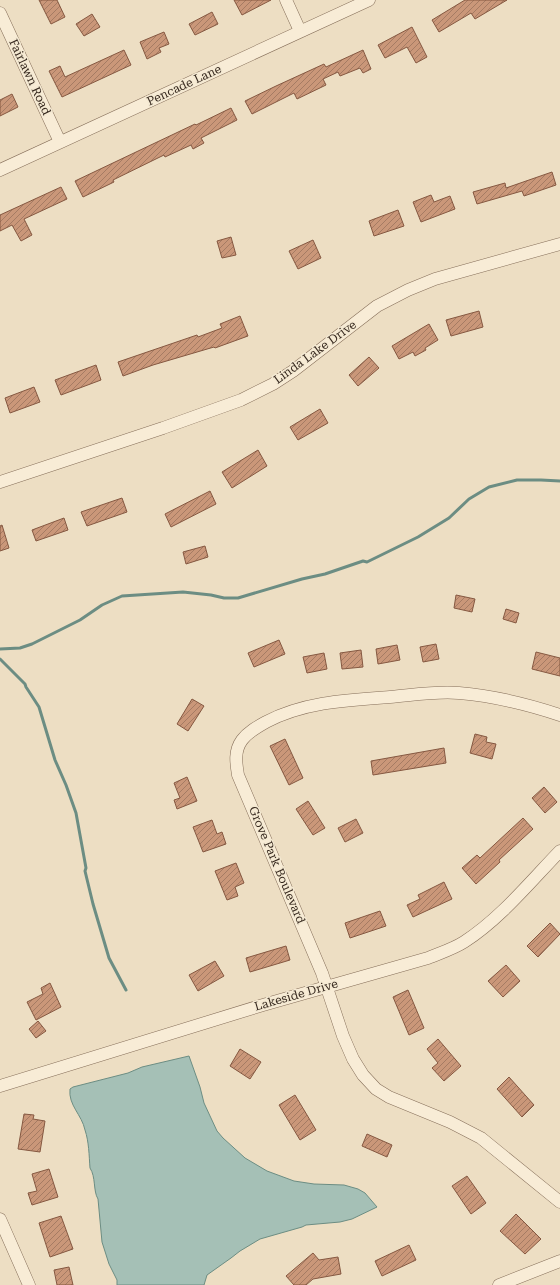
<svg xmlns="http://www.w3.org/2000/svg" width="560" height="1285" viewBox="0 0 560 1285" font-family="'Roboto Serif',serif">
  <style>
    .water { fill: #a5c0b6; stroke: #6c8d83 }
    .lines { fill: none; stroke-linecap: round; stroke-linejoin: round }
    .stream { stroke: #6c8d83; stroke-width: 3 }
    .building { fill: url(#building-hatch); stroke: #855841 }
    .minor-casing { stroke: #866f5a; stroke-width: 13 }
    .minor { stroke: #f8ecd6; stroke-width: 12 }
    .labels { text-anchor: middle; stroke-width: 3; stroke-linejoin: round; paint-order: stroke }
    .street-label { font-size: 12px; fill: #36281e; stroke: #f4e9d2 }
  </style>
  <defs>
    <pattern id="building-hatch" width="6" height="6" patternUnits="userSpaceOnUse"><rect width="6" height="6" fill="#ca9779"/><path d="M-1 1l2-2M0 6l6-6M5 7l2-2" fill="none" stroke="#a57b63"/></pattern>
  </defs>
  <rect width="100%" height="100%" fill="#eddec3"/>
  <!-- water -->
  <path class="water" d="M 189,1056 L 200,1087 L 204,1103 L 217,1131 L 223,1138 L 245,1158 L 267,1171 L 294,1181 L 314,1184 L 344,1185 L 358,1189 L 365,1193 L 377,1207 L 352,1219 L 340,1222 L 306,1225 L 302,1227 L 260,1239 L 240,1251 L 231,1258 L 207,1275 L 204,1285 L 117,1285 L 117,1280 L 109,1264 L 102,1242 L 98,1199 C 93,1191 96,1177 90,1168 C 89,1155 89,1142 85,1130 C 82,1115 68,1105 70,1089 L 73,1087 L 128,1073 L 142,1067 Z"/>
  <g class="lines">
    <!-- stream -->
    <path class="stream" d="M 0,649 L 20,648 L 32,644 L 80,620 L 102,605 L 122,596 L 183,592 L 211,595 L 224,598 L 238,598 L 302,579 L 325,574 L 363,561 L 367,562 L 418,537 L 449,518 L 469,499 L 489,487 L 517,480 L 541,480 L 560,481
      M 0,659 L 25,684 L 26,687 L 39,707 L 55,760 L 66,785 L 76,813 L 86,868 L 85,871 L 93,904 L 109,958 L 126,990"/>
  </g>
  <!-- building -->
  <path class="building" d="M 39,0 L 57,0 L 65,17 L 51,24 Z
    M 234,0 L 271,0 L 242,15 Z
    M 465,0 L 507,0 L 475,19 L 471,13 L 439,32 L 432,20 Z
    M 212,12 L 218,24 L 195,35 L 189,24 Z
    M 92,14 L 100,27 L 84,36 L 76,24 Z
    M 412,27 L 427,57 L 416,63 L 407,47 L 385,58 L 378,45 Z
    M 164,32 L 169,44 L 159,48 L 161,52 L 147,59 L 140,42 Z
    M 124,50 L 131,65 L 62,97 L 49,71 L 60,66 L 65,77 Z
    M 363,50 L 371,69 L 363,73 L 360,68 L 340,76 L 338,72 L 323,79 L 326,85 L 297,99 L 294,93 L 252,114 L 245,101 L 276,86 L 324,64 L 326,67 Z
    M 12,94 L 18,107 L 0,116 L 0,100 Z
    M 231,108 L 237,120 L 201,138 L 204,143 L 193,149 L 191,145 L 165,157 L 164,155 L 113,180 L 114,182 L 83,197 L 75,181 L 195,124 L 196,125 Z
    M 552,172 L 556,185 L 524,196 L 522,191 L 477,204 L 473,192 L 505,183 L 506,188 Z
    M 61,187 L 67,199 L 24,219 L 32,235 L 21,241 L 12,225 L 0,231 L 0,215 Z
    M 431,195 L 434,202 L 450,196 L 455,209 L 421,222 L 413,202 Z
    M 398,210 L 404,226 L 374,236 L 369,221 Z
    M 231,237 L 236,255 L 222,258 L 217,241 Z
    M 313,240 L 321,258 L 298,269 L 289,251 Z
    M 479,311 L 483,327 L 451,336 L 446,320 Z
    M 240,316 L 248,336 L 215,348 L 214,347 L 153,365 L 123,376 L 118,362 L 197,335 L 198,337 L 222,328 L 220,324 Z
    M 429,324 L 438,340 L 425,348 L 426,350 L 415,356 L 413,352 L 399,359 L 392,346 Z
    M 369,357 L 379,368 L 358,386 L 349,375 Z
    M 96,365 L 101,380 L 61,395 L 55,380 Z
    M 34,387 L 40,402 L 10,413 L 5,398 Z
    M 320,409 L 328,423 L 298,440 L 290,427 Z
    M 258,450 L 267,466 L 232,488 L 222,472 Z
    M 210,491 L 216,504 L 171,527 L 165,514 Z
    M 122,498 L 127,512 L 87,526 L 81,512 Z
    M 64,518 L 68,530 L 36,541 L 32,530 Z
    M 2,525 L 9,548 L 0,551 L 0,526 Z
    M 205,546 L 208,557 L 186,564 L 183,552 Z
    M 456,595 L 475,599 L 472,612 L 454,608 Z
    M 506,609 L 519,613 L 516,623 L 503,619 Z
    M 279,640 L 285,654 L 254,667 L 248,653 Z
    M 436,644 L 439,659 L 423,662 L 420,647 Z
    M 397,645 L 400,660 L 378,664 L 376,649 Z
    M 361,650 L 363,667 L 342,669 L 340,653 Z
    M 536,652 L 560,658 L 560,676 L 532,669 Z
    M 324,653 L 327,669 L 307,673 L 303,657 Z
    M 192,699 L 204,706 L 188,731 L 177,724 Z
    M 475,734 L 487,737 L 486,742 L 496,744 L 492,759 L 470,753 Z
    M 285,739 L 303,778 L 289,785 L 270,746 Z
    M 444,748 L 446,763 L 373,775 L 371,761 Z
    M 187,777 L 197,801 L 177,809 L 174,800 L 180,798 L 174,783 Z
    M 544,787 L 557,802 L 545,813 L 532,798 Z
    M 308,801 L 325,828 L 313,835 L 296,809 Z
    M 523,818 L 533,829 L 499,860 L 500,862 L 476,884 L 462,868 L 477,855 L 480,858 Z
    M 356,819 L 363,833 L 345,842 L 338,828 Z
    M 212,820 L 217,834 L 222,832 L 226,844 L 203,852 L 193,827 Z
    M 236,863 L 244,883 L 235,887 L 238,896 L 227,900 L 215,871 Z
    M 444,882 L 452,899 L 413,917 L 407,905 L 420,899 L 418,895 Z
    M 380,911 L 386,926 L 350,938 L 345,923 Z
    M 550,923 L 560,934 L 538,957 L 527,946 Z
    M 286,946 L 290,960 L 250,972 L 246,958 Z
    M 215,961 L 224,976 L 198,991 L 189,975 Z
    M 506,965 L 520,981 L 503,997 L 488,981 Z
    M 50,983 L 61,1007 L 36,1020 L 27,1002 L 43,994 L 41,988 Z
    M 408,990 L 424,1028 L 409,1035 L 393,997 Z
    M 38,1021 L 46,1031 L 36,1038 L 29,1029 Z
    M 438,1039 L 461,1066 L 444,1081 L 432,1068 L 438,1063 L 427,1049 Z
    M 240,1049 L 261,1062 L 250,1079 L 230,1066 Z
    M 509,1077 L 534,1105 L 522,1117 L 497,1089 Z
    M 295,1095 L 316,1130 L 300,1140 L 279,1105 Z
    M 24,1114 L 34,1115 L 33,1119 L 45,1121 L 40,1152 L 18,1149 Z
    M 367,1134 L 392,1145 L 387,1157 L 362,1146 Z
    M 49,1169 L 58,1197 L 32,1205 L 28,1193 L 37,1191 L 32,1174 Z
    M 467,1176 L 486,1203 L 471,1214 L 452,1186 Z
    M 516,1214 L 541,1239 L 525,1254 L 500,1231 Z
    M 61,1216 L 73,1249 L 50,1257 L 39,1223 Z
    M 409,1245 L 416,1260 L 382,1276 L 375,1261 Z
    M 313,1253 L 319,1260 L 338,1257 L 341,1274 L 313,1279 L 306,1285 L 294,1285 L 286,1276 Z
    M 69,1267 L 73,1285 L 57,1285 L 54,1270 Z"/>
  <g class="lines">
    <!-- minor casing -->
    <g class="minor-casing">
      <path id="minor" d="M 286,0 L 300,31
        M 0,13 L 60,142
        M 0,170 L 369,0
        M 0,482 L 163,428 L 241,400 L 273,384 L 293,371 L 377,306 L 408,290 L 435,279 L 560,244
        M 560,715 C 527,704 494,696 459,693 C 436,691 413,695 390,697 C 347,700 304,702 266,722 C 257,727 248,732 242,740 C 234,751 236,763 238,775 L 322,973 L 343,1036 L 353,1059 L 363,1075 L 376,1089 L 389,1097 L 450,1122 L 481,1138 L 560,1202
        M 0,1086 L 263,1005 L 428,958 C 440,953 453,949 464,942 C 500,919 530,882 560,851
        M 0,1219 L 29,1285
        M 499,1285 L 560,1261"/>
    </g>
    <!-- minor -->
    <use href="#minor" class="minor"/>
  </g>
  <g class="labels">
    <!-- street labels -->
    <g class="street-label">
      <text transform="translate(30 77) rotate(65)" y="4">Fairlawn Road</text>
      <text transform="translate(184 85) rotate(-25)" y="4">Pencade Lane</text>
      <text transform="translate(315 352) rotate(-36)" y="4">Linda Lake Drive</text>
      <text transform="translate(277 865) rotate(67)" y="4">Grove Park Boulevard</text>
      <text transform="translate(296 995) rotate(-16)" y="4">Lakeside Drive</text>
    </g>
  </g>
</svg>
